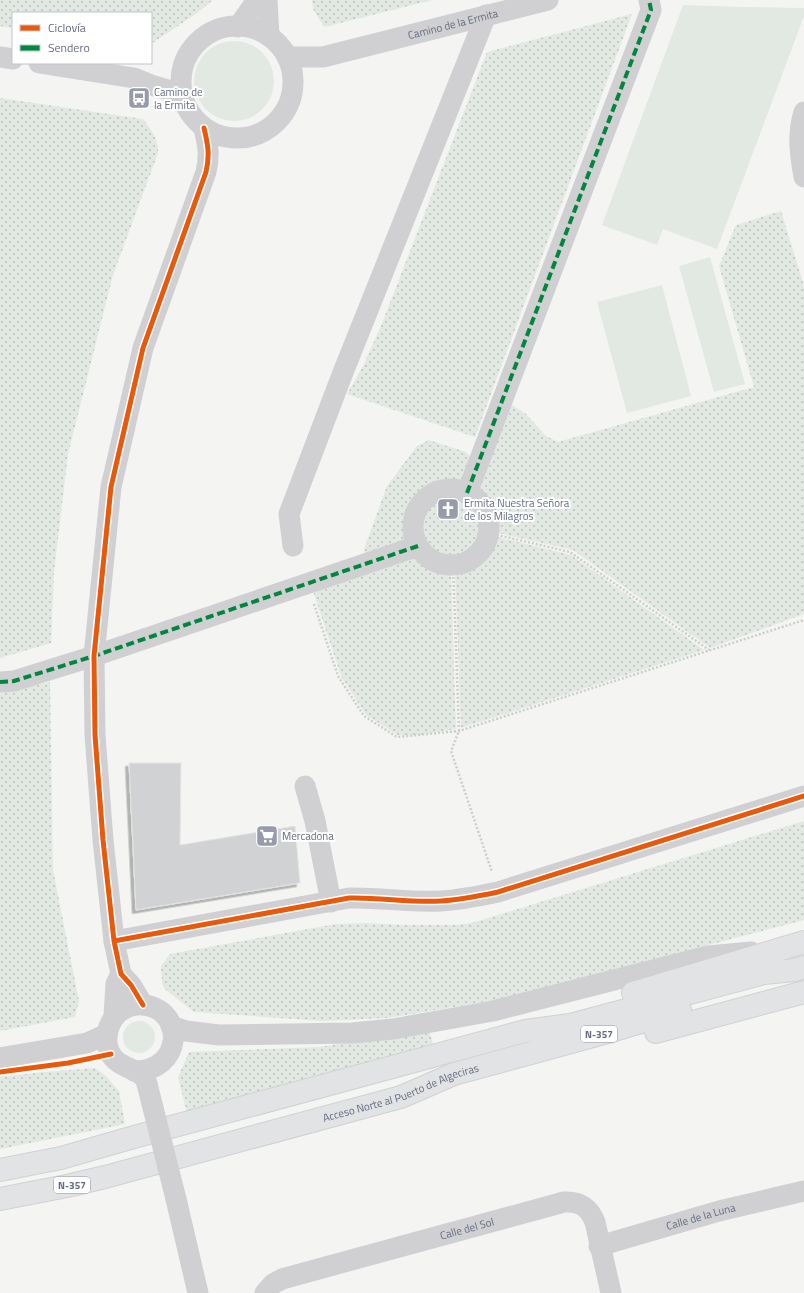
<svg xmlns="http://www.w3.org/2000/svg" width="804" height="1293" viewBox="0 0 804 1293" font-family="'Titillium Web',sans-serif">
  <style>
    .grass { fill: url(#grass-dots) }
    .garden { fill: #e2e8e2 }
    .building { fill: #d1d2d3; stroke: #e4e4e3; filter: url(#shadow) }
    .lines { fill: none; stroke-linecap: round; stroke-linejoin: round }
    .highway-casing { stroke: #d0d1d1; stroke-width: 24 }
    .path { stroke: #cdcdce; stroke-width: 2.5; stroke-dasharray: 2 2; stroke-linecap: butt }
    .minor { stroke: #d0d0d2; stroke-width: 21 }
    .highway { stroke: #e2e3e4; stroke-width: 22 }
    .minor-bridge { stroke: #d0d0d2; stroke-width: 21 }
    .quiet { stroke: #00873e; stroke-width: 4; stroke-dasharray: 8 4; stroke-linecap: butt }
    .cycleway-casing { stroke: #fff; stroke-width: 8 }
    .cycleway { stroke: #e8590c; stroke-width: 5 }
    .labels { text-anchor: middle; stroke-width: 4; stroke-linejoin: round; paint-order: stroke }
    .shield { fill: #fff; stroke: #9397a8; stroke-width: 1 }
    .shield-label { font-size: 10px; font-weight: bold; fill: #656b83 }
    .street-label { font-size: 11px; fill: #656b83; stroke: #fff }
    .poi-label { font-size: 11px; fill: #656b83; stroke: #fff; text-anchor: start }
  </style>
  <defs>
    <pattern id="grass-dots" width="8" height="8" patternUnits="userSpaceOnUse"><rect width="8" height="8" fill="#e2e8e2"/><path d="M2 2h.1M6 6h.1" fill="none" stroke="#bbc0bd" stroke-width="1.8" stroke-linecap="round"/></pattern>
    <filter id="shadow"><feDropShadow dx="-3.5" dy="3.5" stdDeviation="0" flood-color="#0004"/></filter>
  </defs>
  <rect width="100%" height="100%" fill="#f4f5f3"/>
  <!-- grass -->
  <path class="grass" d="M 0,0 L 213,0 L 197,13 L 151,44 L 151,13 L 13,13 L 13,28 L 0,26 Z
    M 312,0 L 432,0 L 324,27 L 313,9 Z
    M 632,14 L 475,437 L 347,394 L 362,368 L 381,326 L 487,52 Z
    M 0,98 L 143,119 C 151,129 159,140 158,153 L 113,275 L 68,454 L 54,572 L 51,643 L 0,658 Z
    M 781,211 L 804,286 L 804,614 L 710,648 L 573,550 L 494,532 L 490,532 L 498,537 L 571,555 L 704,650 L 461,728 L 455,571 L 453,566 L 451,572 L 456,729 L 419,735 L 398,735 L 366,715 L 341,676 L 311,585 L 365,555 L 364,549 L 387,486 L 417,446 L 429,440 L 466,452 L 476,462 L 505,401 L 525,413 L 546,436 L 558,442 L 754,387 L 719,266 L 736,225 Z
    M 50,682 L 53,870 L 79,1001 L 75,1017 L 0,1031 L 0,693 Z
    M 804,821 L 804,920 L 496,1000 L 388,1018 L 322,1021 L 194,1012 L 166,990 L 162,984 L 161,966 L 170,954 L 336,924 L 365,923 L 406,925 L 455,925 L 472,923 Z
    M 429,1030 L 433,1044 L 187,1113 L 178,1077 L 189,1052 L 319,1047 Z
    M 95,1068 L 106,1076 L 119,1091 L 125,1124 L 0,1149 L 0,1077 L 44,1072 Z"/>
  <!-- garden -->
  <path class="garden" d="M 683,5 L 745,7 L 804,8 L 804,16 L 717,249 L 663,229 L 657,245 L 602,225 Z
    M194 81a40 40 0 1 1 80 0a40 40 0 1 1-80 0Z
    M 710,257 L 745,384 L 714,392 L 679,266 Z
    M 662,285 L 691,396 L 627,413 L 597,302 Z
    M123 1037a16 16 0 1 1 32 0a16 16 0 1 1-32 0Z"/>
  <!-- building -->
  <path class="building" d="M 129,763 L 181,763 L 180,845 L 295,826 L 300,883 L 136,910 Z"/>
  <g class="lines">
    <!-- highway casing -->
    <g class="highway-casing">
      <g id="highway">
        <path d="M 633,993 L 804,942"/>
        <path d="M 656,1032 L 804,992"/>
        <path d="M 0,1170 L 61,1158 L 134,1137 L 525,1031 L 570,1025 L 764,973 L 795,970 L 804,967"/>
        <path id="s4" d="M 0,1199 L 67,1186 L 105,1177 L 401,1097 L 454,1074 L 608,1032 L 680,1010"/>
      </g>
    </g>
    <!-- path -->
    <path class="path" d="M 489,533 L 570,552 L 709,650
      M 453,565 L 459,731 L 451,751 L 492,872
      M 314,604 L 338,676 L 364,716 L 397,737 L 459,731 L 804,620"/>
    <!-- minor -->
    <g class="minor">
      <path d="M 267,0 L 269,36"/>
      <circle cx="237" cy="82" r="56"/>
      <path d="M 238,27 L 257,0"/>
      <path d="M 0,57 L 13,59"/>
      <path id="s1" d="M 287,57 L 323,57 L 548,0"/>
      <path d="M 39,63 L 134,78 L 151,85 L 175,92 L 183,99"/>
      <path d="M 804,112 C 797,135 800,154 804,177"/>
      <circle cx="451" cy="527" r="38"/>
      <path d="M 467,493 L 651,10 L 649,0"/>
      <path d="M 293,546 L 289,514 L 342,375 L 486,15"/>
      <path d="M 0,682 L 14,681 L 94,656 L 418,546"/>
      <path d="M 305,786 L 315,821 L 331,902"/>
      <path d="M 114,941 L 349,898 C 379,897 411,903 441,901 C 460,900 479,896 498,892 L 804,796"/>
      <path d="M 143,1005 L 131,985 L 121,974 L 114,941 L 103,840 L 95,735 L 94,656 L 111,487 L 143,348 L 206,172 C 210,155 208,145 204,128"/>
      <path d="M 114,1016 L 116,984 L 121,974"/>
      <path d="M 171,1026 L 186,1031 L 219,1035 L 352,1033 L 393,1029 L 493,1011 L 708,956 L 751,952"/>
      <path d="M 0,1058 L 87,1043 L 107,1034"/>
      <path d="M 134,1071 C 182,1072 187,1011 144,1005 C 134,1004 125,1007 118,1013 C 110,1021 106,1032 107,1043 C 111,1072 143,1065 147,1084"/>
      <path d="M 176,1199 L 198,1293"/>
      <path id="s2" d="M 599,1246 L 719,1211 L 804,1191"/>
      <path id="s3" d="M 265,1293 L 273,1284 L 282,1279 L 564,1202 C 580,1201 589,1207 595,1222 L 611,1293"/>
    </g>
    <!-- highway -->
    <use href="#highway" class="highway"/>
    <!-- minor-bridge -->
    <path class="minor-bridge" d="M 147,1084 L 176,1199"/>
    <!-- quiet -->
    <path class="quiet" d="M 467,493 L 651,10 L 649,0
      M 0,682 L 14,681 L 94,656 L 418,546"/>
    <!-- cycleway casing -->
    <g class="cycleway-casing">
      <path id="cycleway" d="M 114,941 L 349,898 C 379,897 411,903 441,901 C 460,900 479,896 498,892 L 804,796
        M 143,1005 L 131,985 L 121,974 L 114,941 L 103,840 L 95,735 L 94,656 L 111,487 L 143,348 L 206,172 C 210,155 208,145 204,128
        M 0,1072 L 68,1063 L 111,1054"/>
    </g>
    <!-- cycleway -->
    <use href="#cycleway" class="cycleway"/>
  </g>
  <!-- icons -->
  <defs>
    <g id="bus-square" transform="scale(1.15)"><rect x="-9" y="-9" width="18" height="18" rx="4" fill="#979baa" stroke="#fff"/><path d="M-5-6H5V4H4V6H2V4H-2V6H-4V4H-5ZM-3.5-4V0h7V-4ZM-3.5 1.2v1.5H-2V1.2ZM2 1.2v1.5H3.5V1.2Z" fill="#fff"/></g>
    <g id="church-square" transform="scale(1.15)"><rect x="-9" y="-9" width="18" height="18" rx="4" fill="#979baa" stroke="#fff"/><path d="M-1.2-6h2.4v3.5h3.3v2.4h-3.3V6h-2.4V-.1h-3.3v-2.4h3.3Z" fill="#fff"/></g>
    <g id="supermarket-square" transform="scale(1.15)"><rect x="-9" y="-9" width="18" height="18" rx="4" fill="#979baa" stroke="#fff"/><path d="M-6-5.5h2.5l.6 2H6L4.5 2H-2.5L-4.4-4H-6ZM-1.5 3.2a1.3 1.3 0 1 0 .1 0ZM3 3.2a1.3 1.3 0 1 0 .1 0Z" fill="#fff"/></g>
  </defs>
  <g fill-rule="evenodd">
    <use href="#bus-square" x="139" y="98"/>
    <use href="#church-square" x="448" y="509"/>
    <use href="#supermarket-square" x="267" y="836"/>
  </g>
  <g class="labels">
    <!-- shield labels -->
    <g class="shield">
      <rect x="581" y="1026" width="36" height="16" rx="3"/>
      <rect x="54" y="1177" width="36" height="16" rx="3"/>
    </g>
    <g class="shield-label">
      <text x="599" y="1038">N-357</text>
      <text x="72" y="1189">N-357</text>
    </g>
    <!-- street labels -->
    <g class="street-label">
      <text dy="4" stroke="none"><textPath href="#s1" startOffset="170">Camino de la Ermita</textPath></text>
      <text dy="4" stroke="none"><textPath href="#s4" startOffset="415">Acceso Norte al Puerto de Algeciras</textPath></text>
      <text dy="4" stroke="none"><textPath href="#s2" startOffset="106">Calle de la Luna</textPath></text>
      <text dy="4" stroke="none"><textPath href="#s3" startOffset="214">Calle del Sol</textPath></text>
    </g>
    <!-- poi labels -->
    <g class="poi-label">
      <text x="154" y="96">Camino de<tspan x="154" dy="13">la Ermita</tspan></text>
      <text x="464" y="507">Ermita Nuestra Señora<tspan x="464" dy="13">de los Milagros</tspan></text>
      <text x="282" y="840">Mercadona</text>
    </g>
  </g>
  <!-- legend -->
  <rect x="12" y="12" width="140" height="52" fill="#ffffff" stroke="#c1c4cd"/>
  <rect x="20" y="25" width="20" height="6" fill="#e8590c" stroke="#c1c4cd"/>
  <text x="48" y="32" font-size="12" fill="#656b83">Ciclovía</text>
  <rect x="20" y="45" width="20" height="6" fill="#00873e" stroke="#c1c4cd"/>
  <text x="48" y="52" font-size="12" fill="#656b83">Sendero</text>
</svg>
